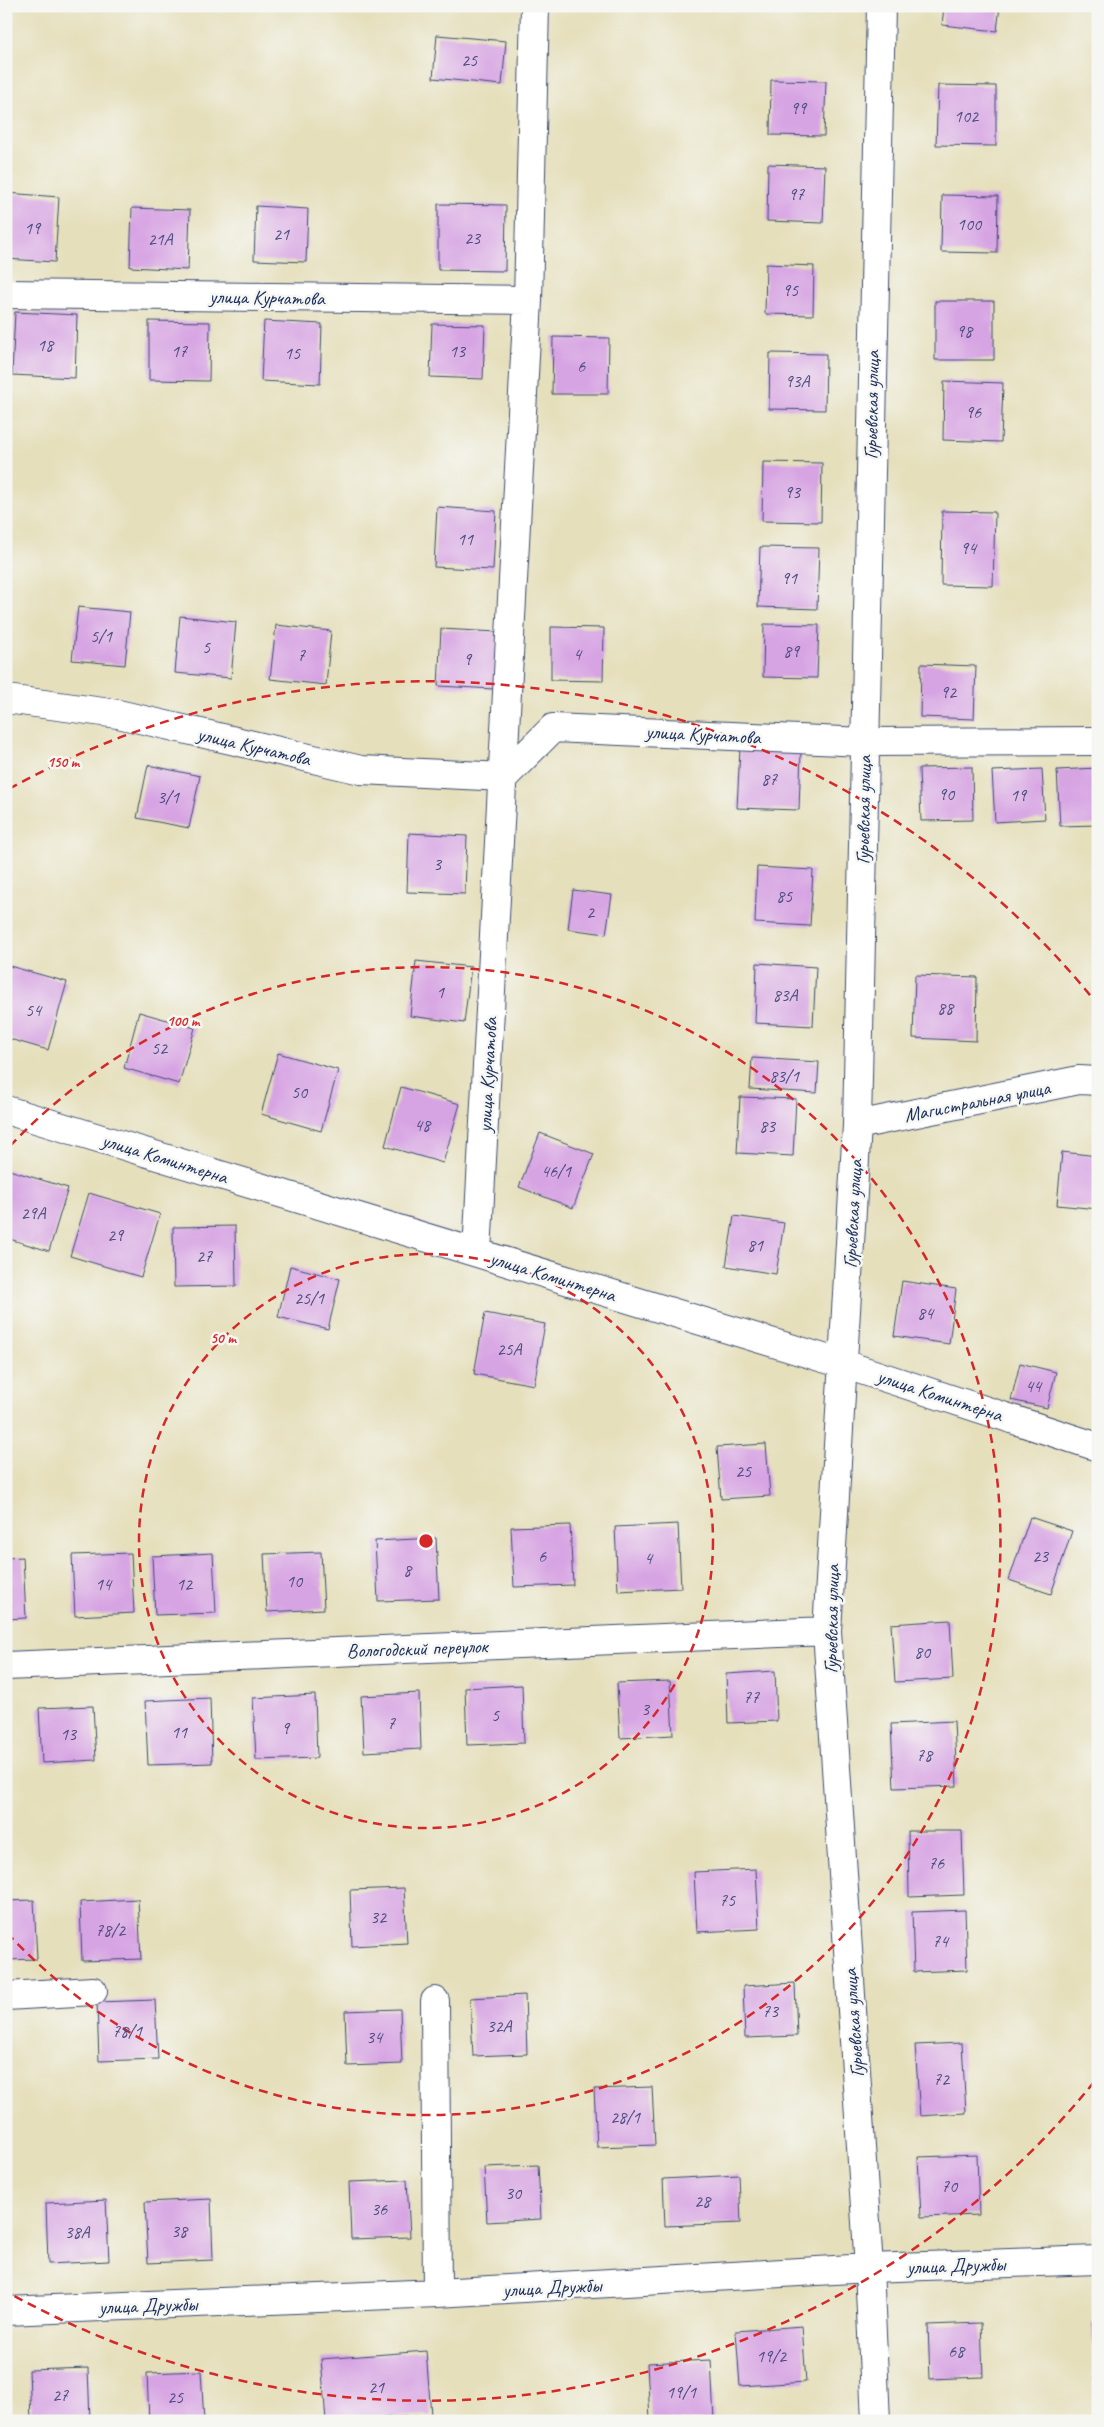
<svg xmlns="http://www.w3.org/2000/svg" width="1104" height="2427" viewBox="0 0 1104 2427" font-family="Caveat,sans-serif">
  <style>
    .building { fill: #d7a4e3 }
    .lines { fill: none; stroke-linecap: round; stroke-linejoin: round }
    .minor-casing { stroke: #39496c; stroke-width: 30 }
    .minor { stroke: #fff; stroke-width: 28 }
    .ring { fill: none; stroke: #d62828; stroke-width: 2.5; stroke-dasharray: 9 6 }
    .labels { text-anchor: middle; stroke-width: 5; stroke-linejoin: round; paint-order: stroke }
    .number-label { font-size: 18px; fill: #4a4c7f }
    .street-label { font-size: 20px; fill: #1b2f5e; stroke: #f6f6f2 }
    .centre { fill: #d62828; stroke: #f6f6f2; stroke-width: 2.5 }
    .ring-label { font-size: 15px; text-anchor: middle; font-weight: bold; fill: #d62828; stroke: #f6f6f2; stroke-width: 5; stroke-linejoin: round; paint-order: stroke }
  </style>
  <rect width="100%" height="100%" fill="#f6f6f2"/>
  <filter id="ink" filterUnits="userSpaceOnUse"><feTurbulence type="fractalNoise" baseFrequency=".02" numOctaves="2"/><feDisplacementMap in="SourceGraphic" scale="10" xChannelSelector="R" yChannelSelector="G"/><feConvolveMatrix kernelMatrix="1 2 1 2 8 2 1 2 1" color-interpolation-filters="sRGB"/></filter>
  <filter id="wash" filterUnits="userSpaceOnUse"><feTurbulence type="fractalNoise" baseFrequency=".0096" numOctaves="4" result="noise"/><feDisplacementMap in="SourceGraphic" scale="20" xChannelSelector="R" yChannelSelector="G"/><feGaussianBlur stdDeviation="1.12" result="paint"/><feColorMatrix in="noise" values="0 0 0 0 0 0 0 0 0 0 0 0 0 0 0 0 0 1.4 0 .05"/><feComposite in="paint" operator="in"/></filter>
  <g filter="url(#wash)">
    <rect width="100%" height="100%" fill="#e5dfbb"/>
    <g id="blocks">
      <!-- building -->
      <path class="building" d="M 944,6 L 1000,6 L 997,31 L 942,25 Z
        M 437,35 L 506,41 L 502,85 L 433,78 Z
        M 771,80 L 826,81 L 824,136 L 770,135 Z
        M 938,85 L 996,86 L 996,146 L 936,145 Z
        M 768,164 L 825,166 L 823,223 L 767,221 Z
        M 6,193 L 59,197 L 55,262 L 6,259 Z
        M 942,195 L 998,196 L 997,253 L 941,252 Z
        M 438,204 L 506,205 L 505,271 L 438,270 Z
        M 256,206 L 308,209 L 306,262 L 254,260 Z
        M 132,208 L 190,210 L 188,270 L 130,267 Z
        M 766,264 L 814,266 L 813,315 L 765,314 Z
        M 935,301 L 994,301 L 994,360 L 935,360 Z
        M 15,312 L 77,315 L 75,378 L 12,375 Z
        M 149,321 L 210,322 L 209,381 L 149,380 Z
        M 264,321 L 322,324 L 320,384 L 261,381 Z
        M 432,324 L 485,325 L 483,379 L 430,377 Z
        M 553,337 L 609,338 L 608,394 L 552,394 Z
        M 770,353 L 826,354 L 825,410 L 769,409 Z
        M 944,381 L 1003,383 L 1001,442 L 943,440 Z
        M 763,462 L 822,463 L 821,522 L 762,521 Z
        M 437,507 L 496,511 L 493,570 L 434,567 Z
        M 942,511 L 995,512 L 993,586 L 941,585 Z
        M 760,547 L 819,548 L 817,609 L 758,607 Z
        M 78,607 L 130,612 L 125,665 L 72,660 Z
        M 180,616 L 236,622 L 231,678 L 175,673 Z
        M 764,624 L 819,625 L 817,678 L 763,677 Z
        M 276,625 L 331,631 L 326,685 L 270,679 Z
        M 551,627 L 604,628 L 603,681 L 551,680 Z
        M 441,629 L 497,632 L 494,689 L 438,686 Z
        M 921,664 L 976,666 L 974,719 L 920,717 Z
        M 740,748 L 801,751 L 799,810 L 737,808 Z
        M 148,765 L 200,776 L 189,828 L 137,818 Z
        M 972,767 L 973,820 L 921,821 L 919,768 Z
        M 1098,768 L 1098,825 L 1060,826 L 1057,770 Z
        M 1042,769 L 1045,819 L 995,822 L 992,771 Z
        M 409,833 L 467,836 L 465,894 L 407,892 Z
        M 757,867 L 813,870 L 810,926 L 755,923 Z
        M 573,890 L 612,895 L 606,934 L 568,929 Z
        M 416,961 L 471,967 L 464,1023 L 410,1016 Z
        M 757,963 L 816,967 L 813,1026 L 755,1023 Z
        M 6,965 L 67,982 L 48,1050 L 6,1038 Z
        M 915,975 L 977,977 L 976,1041 L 913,1038 Z
        M 139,1012 L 195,1028 L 179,1084 L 124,1068 Z
        M 278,1053 L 338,1070 L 321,1131 L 261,1114 Z
        M 752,1058 L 819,1062 L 817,1093 L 750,1089 Z
        M 401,1087 L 460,1104 L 443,1163 L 385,1146 Z
        M 740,1097 L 796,1099 L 793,1156 L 737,1153 Z
        M 540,1133 L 594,1154 L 573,1208 L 519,1187 Z
        M 1062,1152 L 1098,1156 L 1098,1209 L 1057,1205 Z
        M 6,1169 L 68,1188 L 49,1251 L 6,1238 Z
        M 89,1193 L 160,1214 L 141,1277 L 70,1256 Z
        M 734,1216 L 784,1223 L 776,1274 L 726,1266 Z
        M 235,1226 L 236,1286 L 174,1287 L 173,1227 Z
        M 290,1266 L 340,1279 L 328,1329 L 278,1317 Z
        M 902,1281 L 956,1289 L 949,1344 L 894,1336 Z
        M 485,1313 L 545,1324 L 534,1385 L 474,1374 Z
        M 1020,1363 L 1056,1372 L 1047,1408 L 1011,1400 Z
        M 766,1444 L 770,1496 L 721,1499 L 717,1447 Z
        M 1030,1517 L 1072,1531 L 1051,1594 L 1009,1580 Z
        M 678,1524 L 681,1588 L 618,1591 L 615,1527 Z
        M 570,1525 L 573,1585 L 514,1587 L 511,1527 Z
        M 436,1538 L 439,1599 L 378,1601 L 375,1541 Z
        M 321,1552 L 324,1609 L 267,1612 L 264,1554 Z
        M 131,1553 L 134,1613 L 75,1616 L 72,1555 Z
        M 213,1553 L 216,1613 L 155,1615 L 152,1556 Z
        M 23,1557 L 26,1618 L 6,1619 L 6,1558 Z
        M 950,1620 L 953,1679 L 895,1682 L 891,1624 Z
        M 775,1671 L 777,1721 L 728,1723 L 726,1674 Z
        M 670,1681 L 673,1735 L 620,1738 L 617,1683 Z
        M 522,1685 L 524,1743 L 467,1745 L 465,1688 Z
        M 419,1693 L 421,1749 L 364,1752 L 361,1696 Z
        M 315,1695 L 317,1758 L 256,1760 L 253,1698 Z
        M 210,1698 L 212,1763 L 148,1765 L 145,1701 Z
        M 93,1706 L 96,1760 L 42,1763 L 39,1708 Z
        M 954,1721 L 957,1786 L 894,1788 L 891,1724 Z
        M 908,1831 L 962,1831 L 964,1895 L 909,1897 Z
        M 756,1869 L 759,1929 L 697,1932 L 694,1872 Z
        M 404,1888 L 407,1943 L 352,1946 L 350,1890 Z
        M 138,1899 L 141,1959 L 82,1961 L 80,1902 Z
        M 34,1900 L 37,1959 L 6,1960 L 6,1901 Z
        M 965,1910 L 967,1970 L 914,1972 L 912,1912 Z
        M 795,1983 L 797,2036 L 745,2038 L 743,1986 Z
        M 525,1995 L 527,2054 L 473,2056 L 470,1998 Z
        M 155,2000 L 158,2059 L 99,2061 L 97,2002 Z
        M 400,2009 L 402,2064 L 347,2066 L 345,2011 Z
        M 962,2043 L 966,2113 L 920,2116 L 915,2045 Z
        M 652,2087 L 655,2145 L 597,2147 L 594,2089 Z
        M 977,2155 L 979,2215 L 921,2217 L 918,2157 Z
        M 538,2165 L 541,2219 L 487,2222 L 484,2167 Z
        M 739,2175 L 741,2223 L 665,2226 L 663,2179 Z
        M 407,2180 L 410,2237 L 351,2239 L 349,2182 Z
        M 211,2199 L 213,2260 L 148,2263 L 145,2202 Z
        M 106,2200 L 109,2261 L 48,2264 L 46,2203 Z
        M 1092,2322 L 1098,2322 L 1098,2379 L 1095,2379 Z
        M 981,2323 L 983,2377 L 930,2379 L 928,2325 Z
        M 802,2326 L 806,2382 L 740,2386 L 736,2331 Z
        M 426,2351 L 431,2415 L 326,2421 L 321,2359 Z
        M 711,2360 L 714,2421 L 650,2421 L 647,2363 Z
        M 88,2368 L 90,2421 L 31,2421 L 29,2370 Z
        M 201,2371 L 204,2421 L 149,2421 L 147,2373 Z"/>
    </g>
  </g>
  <g filter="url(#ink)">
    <use href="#blocks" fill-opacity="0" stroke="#39496c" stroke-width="1"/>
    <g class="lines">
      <!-- minor casing -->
      <g class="minor-casing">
        <path id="minor" d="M 6,294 L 528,300
          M 6,699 L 118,714 L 361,770 L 504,777 L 553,728 L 864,742 L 1098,741
          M 6,1110 L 843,1364 L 1098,1447
          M 857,1125 L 1079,1080 L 1098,1081
          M 477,1253 L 528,300 L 535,6
          M 6,1666 L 827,1631
          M 6,1996 L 93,1991
          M 435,2001 L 437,2293
          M 6,2311 L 437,2293 L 869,2268 L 1098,2260
          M 876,2421 L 869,2268 L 827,1631 L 857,1125 L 881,6"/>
      </g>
      <!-- minor -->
      <use href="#minor" class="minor"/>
    </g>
  </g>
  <!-- distance rings -->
  <g class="ring">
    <circle cx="426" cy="1541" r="287"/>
    <path d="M10 1146A574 574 0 1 1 10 1936"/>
    <path d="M1094 2082A860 860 0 0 1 9 2293M9 789A860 860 0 0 1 1094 1000"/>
  </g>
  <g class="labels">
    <!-- number labels -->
    <g class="number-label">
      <text x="469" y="66">25</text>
      <text x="798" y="114">99</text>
      <text x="966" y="122">102</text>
      <text x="796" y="200">97</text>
      <text x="969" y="230">100</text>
      <text x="32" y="234">19</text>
      <text x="281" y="240">21</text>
      <text x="472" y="244">23</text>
      <text x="160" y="245">21А</text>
      <text x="790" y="296">95</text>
      <text x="964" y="337">98</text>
      <text x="45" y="351">18</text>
      <text x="179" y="357">17</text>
      <text x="457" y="357">13</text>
      <text x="292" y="359">15</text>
      <text x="581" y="372">6</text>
      <text x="797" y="387">93А</text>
      <text x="973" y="418">96</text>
      <text x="792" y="498">93</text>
      <text x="465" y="545">11</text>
      <text x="968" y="554">94</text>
      <text x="789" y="584">91</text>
      <text x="101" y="642">5/1</text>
      <text x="206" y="653">5</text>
      <text x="791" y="657">89</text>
      <text x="577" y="660">4</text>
      <text x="301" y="661">7</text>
      <text x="467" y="665">9</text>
      <text x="948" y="698">92</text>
      <text x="769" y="785">87</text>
      <text x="946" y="800">90</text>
      <text x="1018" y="801">19</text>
      <text x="168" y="803">3/1</text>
      <text x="437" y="870">3</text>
      <text x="784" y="902">85</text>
      <text x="590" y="918">2</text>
      <text x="440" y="998">1</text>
      <text x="785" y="1001">83А</text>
      <text x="945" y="1014">88</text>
      <text x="33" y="1016">54</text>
      <text x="159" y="1054">52</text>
      <text x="784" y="1082">83/1</text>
      <text x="299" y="1098">50</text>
      <text x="422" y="1131">48</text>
      <text x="767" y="1132">83</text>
      <text x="556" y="1177">46/1</text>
      <text x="33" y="1219">29А</text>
      <text x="115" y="1241">29</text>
      <text x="755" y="1251">81</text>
      <text x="204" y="1262">27</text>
      <text x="309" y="1304">25/1</text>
      <text x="925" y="1319">84</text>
      <text x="509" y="1355">25А</text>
      <text x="1033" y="1392">44</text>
      <text x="743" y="1477">25</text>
      <text x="542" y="1562">6</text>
      <text x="1040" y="1562">23</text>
      <text x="648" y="1564">4</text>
      <text x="407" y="1576">8</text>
      <text x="294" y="1587">10</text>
      <text x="103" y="1590">14</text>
      <text x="184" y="1590">12</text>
      <text x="922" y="1658">80</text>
      <text x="751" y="1703">77</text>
      <text x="645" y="1715">3</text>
      <text x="495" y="1721">5</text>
      <text x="391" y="1729">7</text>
      <text x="285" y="1734">9</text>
      <text x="179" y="1738">11</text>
      <text x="68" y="1740">13</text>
      <text x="924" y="1761">78</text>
      <text x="936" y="1869">76</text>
      <text x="727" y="1906">75</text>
      <text x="378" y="1923">32</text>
      <text x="110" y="1936">78/2</text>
      <text x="940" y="1947">74</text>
      <text x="770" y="2017">73</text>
      <text x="499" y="2032">32А</text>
      <text x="127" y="2037">78/1</text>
      <text x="374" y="2043">34</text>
      <text x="941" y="2085">72</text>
      <text x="625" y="2123">28/1</text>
      <text x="949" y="2192">70</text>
      <text x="513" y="2199">30</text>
      <text x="702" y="2207">28</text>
      <text x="379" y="2215">36</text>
      <text x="179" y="2237">38</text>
      <text x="77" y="2238">38А</text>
      <text x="956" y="2357">68</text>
      <text x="771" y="2362">19/2</text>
      <text x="376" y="2393">21</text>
      <text x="681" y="2398">19/1</text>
      <text x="60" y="2401">27</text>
      <text x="175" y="2403">25</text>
    </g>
    <!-- street labels -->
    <g class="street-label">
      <text transform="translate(267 297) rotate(1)" y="7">улица Курчатова</text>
      <text transform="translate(871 405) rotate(-89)" y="7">Гурьевская улица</text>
      <text transform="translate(703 734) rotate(3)" y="7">улица Курчатова</text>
      <text transform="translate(254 746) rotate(13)" y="7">улица Курчатова</text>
      <text transform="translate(863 810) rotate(-89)" y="7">Гурьевская улица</text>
      <text transform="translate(487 1075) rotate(-87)" y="7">улица Курчатова</text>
      <text transform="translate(977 1101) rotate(-11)" y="7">Магистральная улица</text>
      <text transform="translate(165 1158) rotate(17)" y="7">улица Коминтерна</text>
      <text transform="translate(852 1214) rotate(-87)" y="7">Гурьевская улица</text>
      <text transform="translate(553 1276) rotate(17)" y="7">улица Коминтерна</text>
      <text transform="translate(940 1395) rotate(18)" y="7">улица Коминтерна</text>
      <text transform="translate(831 1619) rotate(-89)" y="7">Гурьевская улица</text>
      <text transform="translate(417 1648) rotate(-2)" y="7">Вологодский переулок</text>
      <text transform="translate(853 2023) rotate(-94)" y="7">Гурьевская улица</text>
      <text transform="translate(956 2265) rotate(-2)" y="7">улица Дружбы</text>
      <text transform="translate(552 2287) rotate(-3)" y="7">улица Дружбы</text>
      <text transform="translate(148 2305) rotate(-2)" y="7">улица Дружбы</text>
    </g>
  </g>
  <circle cx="426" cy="1541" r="8" class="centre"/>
  <g class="ring-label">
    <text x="63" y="767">150 m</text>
    <text x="183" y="1026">100 m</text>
    <text x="223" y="1343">50 m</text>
  </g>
  <!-- margin -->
  <rect width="1104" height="2427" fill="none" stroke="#f6f6f2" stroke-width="25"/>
</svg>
